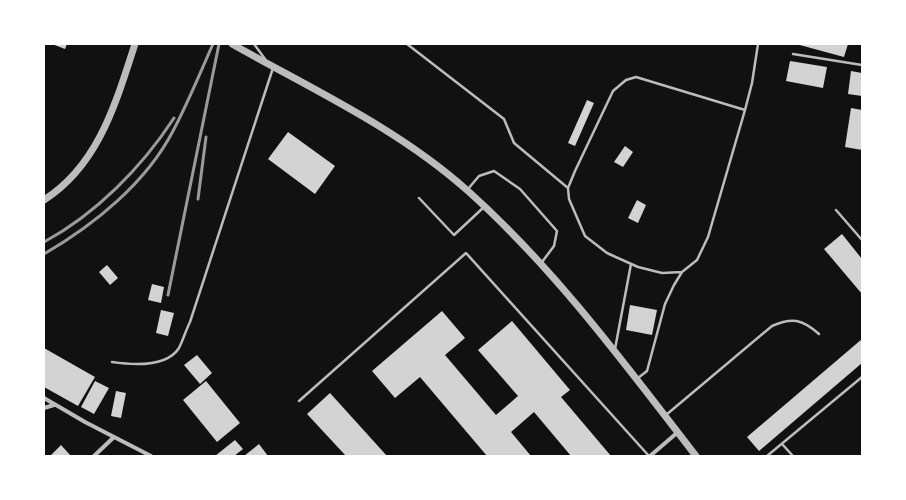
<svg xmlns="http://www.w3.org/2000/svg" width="906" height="500" viewBox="0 0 906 500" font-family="Spectral,serif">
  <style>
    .building { fill: #d3d3d3 }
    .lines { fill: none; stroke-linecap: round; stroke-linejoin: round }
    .service { stroke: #bcbcbc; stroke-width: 2.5 }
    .minor { stroke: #bcbcbc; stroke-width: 4 }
    .tertiary { stroke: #bcbcbc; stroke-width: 7 }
    .rail { stroke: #9a9a9a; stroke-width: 3 }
  </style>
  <rect width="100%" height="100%" fill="#111"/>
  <!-- building -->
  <path class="building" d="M 52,44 L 67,44 L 65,49 Z
    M 796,44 L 848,44 L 844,57 Z
    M 790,61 L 827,67 L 823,88 L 786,81 Z
    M 851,71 L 862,73 L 862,96 L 848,94 Z
    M 587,100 L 594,103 L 575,146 L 568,143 Z
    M 851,108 L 862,110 L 862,150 L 845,147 Z
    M 288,132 L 335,166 L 315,194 L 268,159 Z
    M 625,146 L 633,152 L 623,167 L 614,162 Z
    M 637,200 L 646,205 L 638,223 L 628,218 Z
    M 842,234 L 862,259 L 862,294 L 824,249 Z
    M 107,265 L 118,278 L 110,285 L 99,272 Z
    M 152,284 L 164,287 L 161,303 L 148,300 Z
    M 630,305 L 657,310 L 652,335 L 626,330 Z
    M 161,310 L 174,313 L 168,336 L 156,333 Z
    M 442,311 L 465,338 L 445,355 L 496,415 L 518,396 L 478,350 L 512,321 L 570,390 L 561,397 L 611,456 L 571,456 L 534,412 L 511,432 L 531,456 L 487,456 L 420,377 L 395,398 L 372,371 Z
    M 862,339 L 862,363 L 759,451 L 747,437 Z
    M 44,348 L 95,377 L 78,406 L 44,387 Z
    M 197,355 L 212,373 L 200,384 L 184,365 Z
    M 95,381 L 109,388 L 94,414 L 81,407 Z
    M 206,381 L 240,423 L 217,442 L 183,400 Z
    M 116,391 L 126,393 L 121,418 L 111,416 Z
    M 330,393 L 387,456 L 346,456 L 307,414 Z
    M 235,440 L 243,449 L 234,456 L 215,456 Z
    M 259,444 L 268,456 L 244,456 Z
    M 61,445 L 71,456 L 50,456 Z"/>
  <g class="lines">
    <!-- service -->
    <path class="service" d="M 254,44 L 265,59
      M 407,44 L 504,119 L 514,143 L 568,188
      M 793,54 L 862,65
      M 468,189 L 479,176 L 494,171 L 520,189 L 557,231 L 554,246 L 542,262
      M 419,198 L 454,235 L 484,207
      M 836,210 L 862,240
      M 682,272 L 662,273 L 638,267 L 607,253 L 585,236 L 569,199 L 568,188 L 575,171 L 613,91 L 626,80 L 636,77 L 745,110
      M 615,349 L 631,264
      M 112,362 C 132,365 166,368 179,348 C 183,340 186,330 190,322 L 273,68
      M 638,378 L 647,371 L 665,304 L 674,285 L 682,272 L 697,260 L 708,237 L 745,110 L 752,83 L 758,44
      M 299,401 L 466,253 L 649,456
      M 666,415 L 772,326 C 792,317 802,319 819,334
      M 782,444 L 793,456
      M 767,456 L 862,377"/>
    <!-- minor -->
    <path class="minor" d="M 44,398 L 85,422 L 151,456
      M 44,408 L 54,405
      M 94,456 L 114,437
      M 650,456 L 678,432"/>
    <!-- tertiary -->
    <path class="tertiary" d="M 232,44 C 312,89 399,129 468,191 C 555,269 625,364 696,456
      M 44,200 C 99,165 116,102 135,44"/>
    <!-- rail -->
    <path class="rail" d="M 198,199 L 206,137
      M 44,242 C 96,214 142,167 174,118
      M 44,254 C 94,225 146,183 173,131 C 188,103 200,73 213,44
      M 168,295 L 219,44"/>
  </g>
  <!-- border -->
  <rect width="906" height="500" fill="none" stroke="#ffffff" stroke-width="90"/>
</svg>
